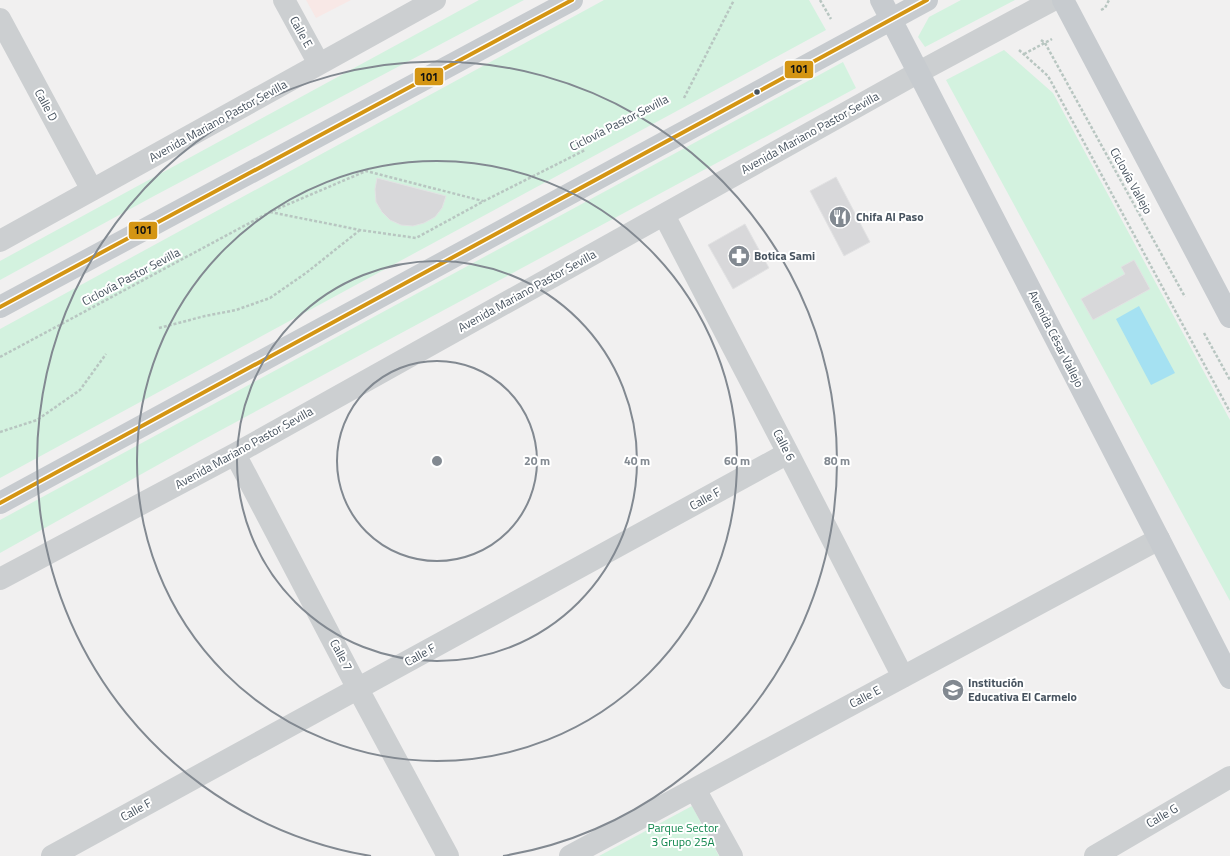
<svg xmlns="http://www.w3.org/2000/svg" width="1230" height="856" viewBox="0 0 1230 856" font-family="'Titillium Web',sans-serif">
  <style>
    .medical { fill: #f8e8e6 }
    .green { fill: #d3f2df }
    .water { fill: #a5e1f2 }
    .building { fill: #d8d8da; stroke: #e2e2e3 }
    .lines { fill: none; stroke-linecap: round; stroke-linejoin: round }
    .path { stroke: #b8c6c1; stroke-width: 2.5; stroke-dasharray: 3 2; stroke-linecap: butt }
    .minor { stroke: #cccfd1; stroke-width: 22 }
    .major { stroke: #c7cbcf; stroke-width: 22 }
    .bus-1-casing { stroke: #fff; stroke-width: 7 }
    .bus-1 { stroke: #d49513; stroke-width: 4 }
    .ring { fill: none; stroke: #828991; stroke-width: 2 }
    .bus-dot { fill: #46525e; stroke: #fff; stroke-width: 1.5 }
    .labels { text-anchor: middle; stroke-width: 4; stroke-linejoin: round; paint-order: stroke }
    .street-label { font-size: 12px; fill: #46525e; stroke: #fff }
    .poi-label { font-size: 12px; font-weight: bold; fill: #46525e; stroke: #fff; text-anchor: start }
    .park-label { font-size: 12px; fill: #0f864c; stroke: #fff }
    .centre { fill: #828991; stroke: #fff; stroke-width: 2 }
    .ring-label { font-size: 12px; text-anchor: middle; font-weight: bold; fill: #828991; stroke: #fff; stroke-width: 4; stroke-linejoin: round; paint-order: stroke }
    .line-badge { stroke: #fff; stroke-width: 1.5 }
    .pale-badge-label { font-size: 11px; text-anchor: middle; font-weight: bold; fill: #111 }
  </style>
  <rect width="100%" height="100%" fill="#f1f0f0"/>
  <!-- medical -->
  <path class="medical" d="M 306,0 L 351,0 L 316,18 Z"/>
  <!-- green -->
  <path class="green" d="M 479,0 L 524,0 L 154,196 L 0,280 L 0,261 Z
    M 604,0 L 809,0 L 826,30 L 0,478 L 0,329 Z
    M 961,0 L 1015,0 L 925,47 L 918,37 L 929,17 Z
    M 1004,50 L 1053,93 L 1230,420 L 1230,601 L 946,80 Z
    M 843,62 L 856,88 L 199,442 L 0,553 L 0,520 Z
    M 692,806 L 719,856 L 599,856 Z"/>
  <!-- water -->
  <path class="water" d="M 1139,306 L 1175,373 L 1151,385 L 1116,319 Z"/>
  <!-- building -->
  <path class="building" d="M 836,177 L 870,242 L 844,256 L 810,191 Z
    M 377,178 L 446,196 L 442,208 L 435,217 L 424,223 L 413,226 L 401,225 L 390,220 L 382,212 L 376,202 L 375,189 Z
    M 745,224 L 769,268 L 733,289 L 708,245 Z
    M 1134,260 L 1150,289 L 1093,320 L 1081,299 L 1125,274 L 1121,267 Z"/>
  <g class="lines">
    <!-- path -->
    <path class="path" d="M 820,0 L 831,19
      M 1101,10 L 1105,8 L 1109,0
      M 1041,40 L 1045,43 L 1185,297
      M 1019,50 L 1048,76 L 1230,412
      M 1024,54 L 1052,39
      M 684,98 L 734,0
      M 270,212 L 360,230 L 416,238 L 484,201 L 585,150
      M 159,328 L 205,316 L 236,310 L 270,298 L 306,273 L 360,230
      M 1204,333 L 1230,380
      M 0,357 L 270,212 L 366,171 L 483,201
      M 0,432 L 37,420 L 80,390 L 106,354"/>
    <!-- minor -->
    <path class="minor" d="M 284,0 L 319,64
      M 0,19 L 92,190
      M 664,215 L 788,453 L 903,677
      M 0,241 L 435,0
      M 235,454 L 358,689 L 448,856
      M 0,579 L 235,454 L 919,72 L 1053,0
      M 695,789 L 732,856
      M 52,856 L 788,453
      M 570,856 L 1159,539
      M 1095,856 L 1230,777"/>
    <!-- major -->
    <path class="major" d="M 881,0 L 1159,539 L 1230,678
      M 1063,0 L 1230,317
      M 0,307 L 572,0
      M 0,503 L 927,0"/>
    <!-- bus-1 casing -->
    <g class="bus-1-casing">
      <path id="bus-1" d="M 0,307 L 572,0
        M 0,503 L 927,0"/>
    </g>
    <!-- bus-1 -->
    <use href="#bus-1" class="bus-1"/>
  </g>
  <!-- distance rings -->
  <g class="ring">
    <circle cx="437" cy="461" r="100"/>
    <circle cx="437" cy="461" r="200"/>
    <circle cx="437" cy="461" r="300"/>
    <path d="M371 856A400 400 0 1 1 503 856"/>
  </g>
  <!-- icons -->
  <defs>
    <g id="restaurant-disc" transform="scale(1.15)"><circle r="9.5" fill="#828991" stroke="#fff"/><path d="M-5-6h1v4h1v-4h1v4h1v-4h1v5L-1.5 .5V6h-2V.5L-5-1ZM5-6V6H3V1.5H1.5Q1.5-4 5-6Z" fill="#fff"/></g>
    <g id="pharmacy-disc" transform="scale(1.15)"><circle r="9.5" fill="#828991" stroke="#fff"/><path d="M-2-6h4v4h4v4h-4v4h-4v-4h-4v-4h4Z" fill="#fff"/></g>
    <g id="school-disc" transform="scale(1.15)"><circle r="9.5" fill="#828991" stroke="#fff"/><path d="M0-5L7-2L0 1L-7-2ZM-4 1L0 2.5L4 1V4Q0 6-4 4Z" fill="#fff"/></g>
  </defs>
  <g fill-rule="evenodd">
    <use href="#restaurant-disc" x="840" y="217"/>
    <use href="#pharmacy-disc" x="739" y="256"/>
    <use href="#school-disc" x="953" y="690"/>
  </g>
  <!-- markers -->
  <circle class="bus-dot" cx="757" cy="92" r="3.5"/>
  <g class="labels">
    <!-- street labels -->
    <g class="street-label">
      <text transform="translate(301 32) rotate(61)" y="4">Calle E</text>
      <text transform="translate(46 105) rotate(62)" y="4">Calle D</text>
      <text transform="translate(218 121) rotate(-29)" y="4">Avenida Mariano Pastor Sevilla</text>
      <text transform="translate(619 123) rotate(-27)" y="4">Ciclovía Pastor Sevilla</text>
      <text transform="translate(810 133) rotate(-29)" y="4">Avenida Mariano Pastor Sevilla</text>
      <text transform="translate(1131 181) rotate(61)" y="4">Ciclovía Vallejo</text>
      <text transform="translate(131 277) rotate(-28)" y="4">Ciclovía Pastor Sevilla</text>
      <text transform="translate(527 291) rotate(-29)" y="4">Avenida Mariano Pastor Sevilla</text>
      <text transform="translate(1056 339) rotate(63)" y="4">Avenida César Vallejo</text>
      <text transform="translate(784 445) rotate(63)" y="4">Calle 6</text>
      <text transform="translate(244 448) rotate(-29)" y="4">Avenida Mariano Pastor Sevilla</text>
      <text transform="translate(705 499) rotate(-29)" y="4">Calle F</text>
      <text transform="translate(341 655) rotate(62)" y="4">Calle 7</text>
      <text transform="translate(420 655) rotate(-29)" y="4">Calle F</text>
      <text transform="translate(865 697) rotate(-28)" y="4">Calle E</text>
      <text transform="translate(136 810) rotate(-29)" y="4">Calle F</text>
      <text transform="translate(1162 816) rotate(-30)" y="4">Calle G</text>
    </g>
    <!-- poi labels -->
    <g class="poi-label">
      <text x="856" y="221">Chifa Al Paso</text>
      <text x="754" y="260">Botica Sami</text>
      <text x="968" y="687">Institución<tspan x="968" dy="14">Educativa El Carmelo</tspan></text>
    </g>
    <!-- park labels -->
    <g class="park-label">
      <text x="683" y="832">Parque Sector<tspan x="683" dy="14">3 Grupo 25A</tspan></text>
    </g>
  </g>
  <circle cx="437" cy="461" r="6" class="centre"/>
  <g class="ring-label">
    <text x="537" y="465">20 m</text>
    <text x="637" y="465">40 m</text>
    <text x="737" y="465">60 m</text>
    <text x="837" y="465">80 m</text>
  </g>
  <g class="line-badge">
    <rect x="784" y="60" width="30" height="19" rx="4" fill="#d49513"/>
    <rect x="414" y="67" width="30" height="19" rx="4" fill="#d49513"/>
    <rect x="128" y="221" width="30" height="19" rx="4" fill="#d49513"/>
  </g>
  <g class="pale-badge-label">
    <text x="799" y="73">101</text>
    <text x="429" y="81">101</text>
    <text x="143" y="234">101</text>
  </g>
</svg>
